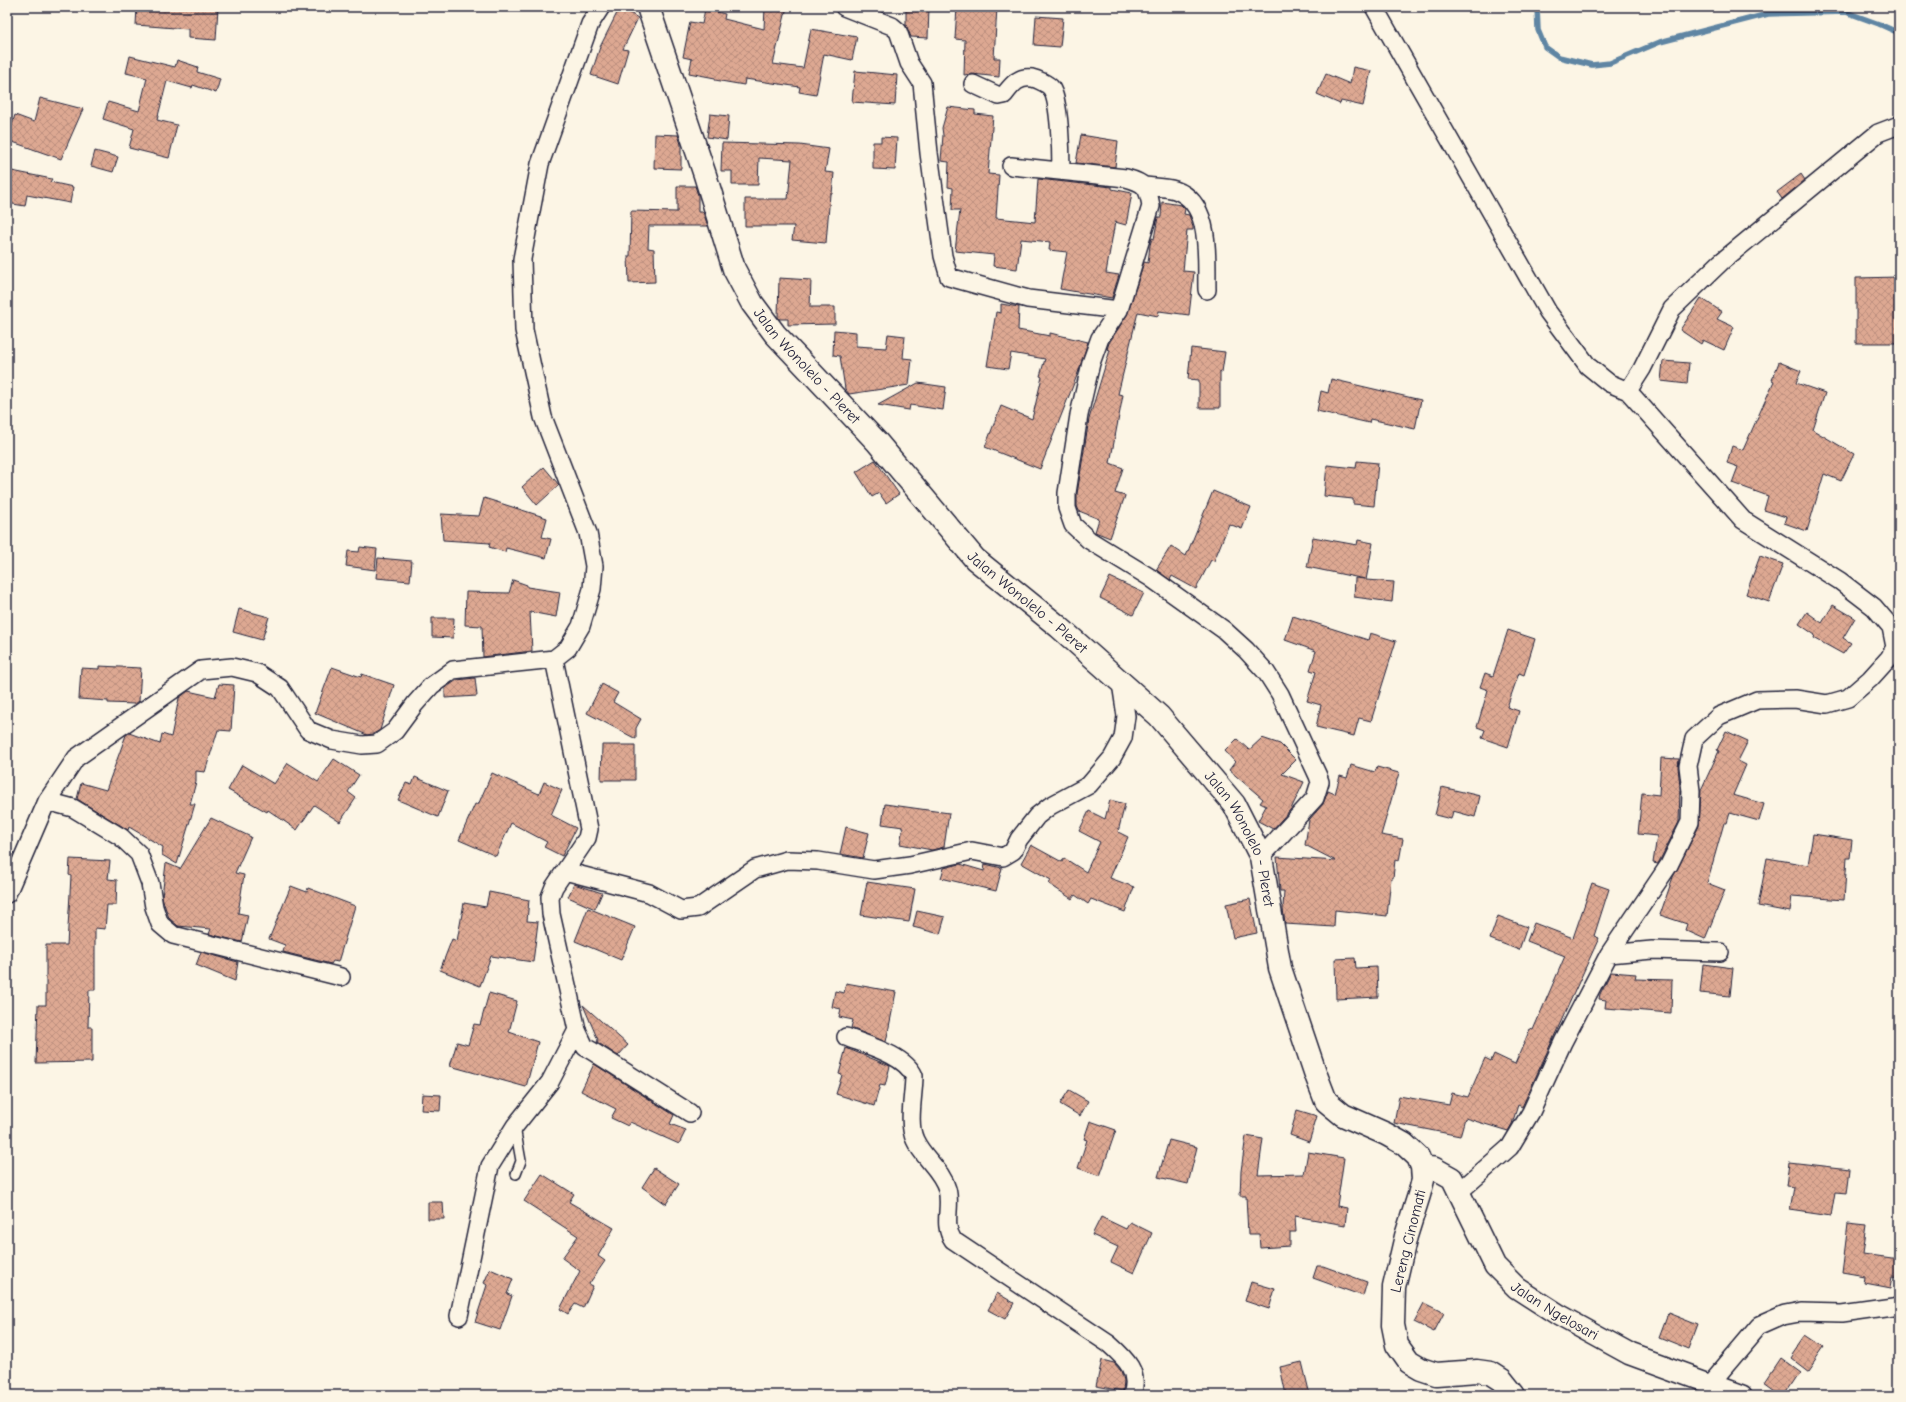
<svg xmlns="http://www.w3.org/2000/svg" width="1906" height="1402" viewBox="0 0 1906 1402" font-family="'Comic Neue',sans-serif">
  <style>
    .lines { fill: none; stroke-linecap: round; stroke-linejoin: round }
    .stream { stroke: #5f85a3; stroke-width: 5.5 }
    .building { fill: url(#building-cross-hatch); stroke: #22223b }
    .service-casing { stroke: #22223b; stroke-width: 12 }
    .minor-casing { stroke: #22223b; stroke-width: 20 }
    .tertiary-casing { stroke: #22223b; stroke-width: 24 }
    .secondary-casing { stroke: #22223b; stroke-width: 25 }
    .service { stroke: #fcf5e5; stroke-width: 9 }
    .minor { stroke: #fcf5e5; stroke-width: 17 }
    .tertiary { stroke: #fcf5e5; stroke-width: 21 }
    .secondary { stroke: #fcf5e5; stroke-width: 22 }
    .labels { text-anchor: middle; stroke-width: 4; stroke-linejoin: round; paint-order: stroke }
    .street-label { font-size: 15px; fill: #22223b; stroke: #fcf5e5 }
  </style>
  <defs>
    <pattern id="building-cross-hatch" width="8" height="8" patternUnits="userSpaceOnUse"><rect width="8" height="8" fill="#dda892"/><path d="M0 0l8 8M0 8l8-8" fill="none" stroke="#bd907f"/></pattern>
  </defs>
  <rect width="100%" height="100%" fill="#fcf5e5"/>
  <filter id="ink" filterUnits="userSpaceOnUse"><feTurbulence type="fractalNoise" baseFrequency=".025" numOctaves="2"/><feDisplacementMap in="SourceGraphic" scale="8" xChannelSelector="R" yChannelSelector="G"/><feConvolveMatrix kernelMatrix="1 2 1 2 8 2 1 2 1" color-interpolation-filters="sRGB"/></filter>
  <g filter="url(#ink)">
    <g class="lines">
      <!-- stream -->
      <path class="stream" d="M 1537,7 L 1538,30 L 1545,47 L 1559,57 L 1592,65 L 1610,63 L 1660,42 L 1768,14 L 1846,12 L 1879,24 L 1899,33"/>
    </g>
    <!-- building -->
    <path class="building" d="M 137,7 L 218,7 L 216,40 L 188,38 L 188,29 L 136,25 Z
      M 620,7 L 638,18 L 623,49 L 628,50 L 618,84 L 591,75 L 600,47 Z
      M 765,7 L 787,7 L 773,64 L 803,68 L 811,29 L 857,37 L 852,60 L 824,54 L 816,95 L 799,92 L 800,87 L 745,79 L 744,85 L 715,80 L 715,78 L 689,73 L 692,59 L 683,57 L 690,22 L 702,24 L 705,9 L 725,14 L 724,19 L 764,29 Z
      M 906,7 L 929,7 L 928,38 L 911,37 L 906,25 Z
      M 957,7 L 997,7 L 994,58 L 1000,58 L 999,77 L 972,74 L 964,75 L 965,40 L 955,39 Z
      M 1036,16 L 1063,18 L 1060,47 L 1034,45 Z
      M 130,56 L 175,67 L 177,60 L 198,67 L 197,72 L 220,79 L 216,93 L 193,85 L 192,88 L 167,81 L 157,120 L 177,125 L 169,158 L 129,148 L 134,129 L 103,119 L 108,102 L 139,111 L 147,78 L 126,73 Z
      M 1353,67 L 1371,71 L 1363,106 L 1341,101 L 1340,104 L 1317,94 L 1326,74 L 1350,84 Z
      M 855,71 L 897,75 L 895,105 L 852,102 Z
      M 40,98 L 83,109 L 61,159 L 7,140 L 15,115 L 34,122 Z
      M 948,107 L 975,110 L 975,114 L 993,116 L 988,174 L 999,175 L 996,218 L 1035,222 L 1038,179 L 1112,187 L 1112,189 L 1132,193 L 1126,225 L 1115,222 L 1106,273 L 1119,275 L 1112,298 L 1060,289 L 1067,252 L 1049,250 L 1050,242 L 1021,239 L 1017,269 L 993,266 L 994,255 L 955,251 L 960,210 L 952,210 L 953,188 L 948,187 L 949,162 L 941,161 L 943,135 L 942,128 Z
      M 710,114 L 729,116 L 727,140 L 707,137 Z
      M 655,134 L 678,135 L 681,144 L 681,169 L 654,168 Z
      M 1081,135 L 1118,141 L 1115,167 L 1076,163 Z
      M 881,137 L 897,138 L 895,170 L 873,169 L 873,142 L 881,142 Z
      M 722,143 L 800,145 L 829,149 L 825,172 L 834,173 L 832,194 L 830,194 L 826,243 L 792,240 L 794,226 L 745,226 L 745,199 L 788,199 L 792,160 L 759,158 L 758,185 L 732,185 L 732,171 L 721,171 Z
      M 95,151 L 118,157 L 113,172 L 91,166 Z
      M 7,170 L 52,179 L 50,182 L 73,187 L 70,203 L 27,195 L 25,206 L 7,203 Z
      M 1801,174 L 1805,180 L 1782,199 L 1777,192 Z
      M 677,186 L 695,186 L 698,195 L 698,212 L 703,212 L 708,226 L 649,226 L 648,248 L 654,249 L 655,282 L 629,283 L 628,256 L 630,256 L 631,211 L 677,212 Z
      M 1162,202 L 1181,205 L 1185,209 L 1184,214 L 1189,215 L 1193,227 L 1193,230 L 1187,230 L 1183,271 L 1194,272 L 1189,315 L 1159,311 L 1158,316 L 1138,312 L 1118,394 L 1123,395 L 1110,463 L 1123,468 L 1115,493 L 1125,496 L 1110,538 L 1095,532 L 1099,519 L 1079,511 L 1077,506 L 1077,494 L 1089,419 L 1110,350 L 1107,349 L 1109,343 L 1127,315 L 1144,262 L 1148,263 L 1150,245 L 1152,238 L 1154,239 L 1158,217 L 1161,217 Z
      M 1899,277 L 1899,343 L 1856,343 L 1856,278 Z
      M 779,278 L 811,280 L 810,307 L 835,307 L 835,324 L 788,325 L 788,319 L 779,319 L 778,317 Z
      M 1701,298 L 1722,312 L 1717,319 L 1734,327 L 1724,350 L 1703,340 L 1701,344 L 1680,330 Z
      M 1001,304 L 1019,307 L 1018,330 L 1050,336 L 1050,333 L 1088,342 L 1078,373 L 1040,469 L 985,447 L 1001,406 L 1032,419 L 1042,377 L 1040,376 L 1045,359 L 1011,353 L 1008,369 L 987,366 L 996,312 L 1001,313 Z
      M 834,330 L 856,332 L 856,346 L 886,348 L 888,334 L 905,336 L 903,358 L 912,359 L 909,385 L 849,394 L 845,389 L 840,356 L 833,355 Z
      M 1191,348 L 1225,352 L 1222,372 L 1220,371 L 1220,408 L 1199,408 L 1199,380 L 1188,379 Z
      M 1663,361 L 1689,363 L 1687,384 L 1661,381 Z
      M 1779,362 L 1801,371 L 1796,383 L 1825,393 L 1813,430 L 1854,454 L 1841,481 L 1824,474 L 1807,531 L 1784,523 L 1786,517 L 1764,510 L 1768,496 L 1732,483 L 1738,467 L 1727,463 L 1732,446 L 1743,450 L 1774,381 L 1772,380 Z
      M 1331,379 L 1421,400 L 1415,429 L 1370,419 L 1369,423 L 1317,411 L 1321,391 L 1328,393 Z
      M 918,383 L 946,387 L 943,410 L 910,405 L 909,410 L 878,405 Z
      M 875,460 L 899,494 L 886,503 L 879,493 L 872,497 L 856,472 Z
      M 1357,461 L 1378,463 L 1374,506 L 1353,504 L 1353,499 L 1324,496 L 1327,465 L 1356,468 Z
      M 544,467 L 559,485 L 537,505 L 522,487 Z
      M 1213,491 L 1251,507 L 1242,529 L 1229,524 L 1214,561 L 1211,560 L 1196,589 L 1172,576 L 1170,580 L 1156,570 L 1171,546 L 1186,556 Z
      M 484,498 L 547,518 L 542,537 L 551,539 L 546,558 L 506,548 L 505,552 L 489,547 L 490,543 L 443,540 L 441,514 L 479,516 Z
      M 1313,537 L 1357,545 L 1358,540 L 1373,543 L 1366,580 L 1394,582 L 1392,602 L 1354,597 L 1355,578 L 1365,579 L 1307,567 Z
      M 360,547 L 377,549 L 375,570 L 346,566 L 348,551 L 359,552 Z
      M 1760,556 L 1783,564 L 1769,602 L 1746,594 Z
      M 378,558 L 412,561 L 410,581 L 376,578 Z
      M 1110,577 L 1144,593 L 1133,615 L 1100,598 Z
      M 513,580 L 527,585 L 527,587 L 560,592 L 556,617 L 530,612 L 532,651 L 483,657 L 482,626 L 465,625 L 466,592 L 509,593 Z
      M 1833,605 L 1855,618 L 1843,638 L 1851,643 L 1843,654 L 1814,638 L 1815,635 L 1799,624 L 1807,612 L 1822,623 Z
      M 239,609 L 269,617 L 262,640 L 233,632 Z
      M 1293,616 L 1368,640 L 1370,633 L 1396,641 L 1371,721 L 1359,718 L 1354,736 L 1316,727 L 1321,705 L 1307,701 L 1316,672 L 1310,670 L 1316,651 L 1285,640 Z
      M 432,618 L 454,618 L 453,638 L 432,637 Z
      M 1508,630 L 1535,639 L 1524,675 L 1519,673 L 1507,707 L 1519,711 L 1508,747 L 1482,738 L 1485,730 L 1477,727 L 1488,690 L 1480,687 L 1485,673 L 1493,676 Z
      M 99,666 L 141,668 L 139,701 L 135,704 L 108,703 L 108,701 L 79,699 L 81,668 L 99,669 Z
      M 332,667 L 361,677 L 362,674 L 394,685 L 380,730 L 373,734 L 367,735 L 315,713 Z
      M 475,678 L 477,696 L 445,698 L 445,688 L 457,680 Z
      M 219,684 L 234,685 L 231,731 L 218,730 L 205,772 L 196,771 L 196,782 L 190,804 L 195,804 L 177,864 L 162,855 L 163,847 L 129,827 L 128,830 L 77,799 L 81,783 L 106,790 L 126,735 L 129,733 L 160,744 L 162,734 L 171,737 L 179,698 L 188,691 L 215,697 Z
      M 602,684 L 618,693 L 613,702 L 641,719 L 636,728 L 636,739 L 587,713 Z
      M 1726,731 L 1748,741 L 1738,761 L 1746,765 L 1733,795 L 1764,804 L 1759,821 L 1730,813 L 1727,823 L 1724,823 L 1707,883 L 1725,890 L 1705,939 L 1685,930 L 1687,924 L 1660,915 L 1673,877 L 1699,826 L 1701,790 L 1719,751 L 1717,750 Z
      M 1262,738 L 1280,744 L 1296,760 L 1282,774 L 1304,782 L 1291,809 L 1273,829 L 1258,821 L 1266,806 L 1260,803 L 1263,799 L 1229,770 L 1235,762 L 1225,751 L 1237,739 L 1249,750 Z
      M 602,745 L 635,745 L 635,780 L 601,780 Z
      M 1661,758 L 1679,759 L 1678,767 L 1680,787 L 1679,822 L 1658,864 L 1653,863 L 1657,836 L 1638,834 L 1642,793 L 1659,795 Z
      M 334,759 L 359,775 L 348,792 L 356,798 L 340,822 L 314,805 L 297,830 L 268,810 L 267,812 L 228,790 L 242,765 L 274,784 L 288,763 L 318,782 Z
      M 1351,765 L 1375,772 L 1377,767 L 1399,773 L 1381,835 L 1403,839 L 1399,861 L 1395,860 L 1393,878 L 1391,878 L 1387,916 L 1335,910 L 1334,927 L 1285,924 L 1283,909 L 1284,891 L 1280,891 L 1277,857 L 1336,861 L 1305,845 L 1309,820 L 1323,804 L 1328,791 L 1335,794 L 1340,776 L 1347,778 Z
      M 492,773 L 539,794 L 544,782 L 562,790 L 551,815 L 576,828 L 562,856 L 544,847 L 547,842 L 511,823 L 496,856 L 459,840 L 475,804 L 478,805 Z
      M 415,777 L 448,791 L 438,817 L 398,800 L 406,783 L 412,785 Z
      M 1442,787 L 1480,796 L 1475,817 L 1453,811 L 1451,819 L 1435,815 Z
      M 1110,800 L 1125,804 L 1118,832 L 1128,837 L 1110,878 L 1134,887 L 1125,912 L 1091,899 L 1088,904 L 1075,895 L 1072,899 L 1049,884 L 1051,880 L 1021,863 L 1031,845 L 1062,862 L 1064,858 L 1086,872 L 1100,842 L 1079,831 L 1089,811 L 1105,819 Z
      M 885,804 L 949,813 L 944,847 L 932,850 L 900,844 L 903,827 L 882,824 Z
      M 211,818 L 251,837 L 235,873 L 244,875 L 238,913 L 248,915 L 242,942 L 209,934 L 211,929 L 178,926 L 169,918 L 164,904 L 162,897 L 166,863 L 180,869 Z
      M 846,827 L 869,833 L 863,858 L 840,854 Z
      M 1813,834 L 1852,840 L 1850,858 L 1847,858 L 1844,900 L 1792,896 L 1790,912 L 1758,906 L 1767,858 L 1808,865 Z
      M 70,859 L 110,861 L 108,879 L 117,880 L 116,905 L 107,905 L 105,929 L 95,928 L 95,990 L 89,990 L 88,1027 L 92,1027 L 92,1062 L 36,1063 L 38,1005 L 46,1005 L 46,945 L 67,945 L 71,876 L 69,875 Z
      M 960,864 L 984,871 L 985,864 L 1002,868 L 996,891 L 941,878 L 944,868 Z
      M 867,882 L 915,889 L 909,922 L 861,915 Z
      M 1592,883 L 1609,889 L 1594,936 L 1599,938 L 1522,1107 L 1518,1105 L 1512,1124 L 1508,1131 L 1465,1118 L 1460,1136 L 1394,1123 L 1399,1096 L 1449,1105 L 1452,1093 L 1468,1097 L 1485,1058 L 1491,1061 L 1494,1054 L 1515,1064 L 1530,1029 L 1533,1030 L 1565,956 L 1527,941 L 1534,923 L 1573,938 Z
      M 574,884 L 602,893 L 595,909 L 568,897 Z
      M 291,886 L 307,892 L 308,888 L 355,906 L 338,962 L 333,961 L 331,964 L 283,952 L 285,945 L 269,939 Z
      M 489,892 L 529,900 L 527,921 L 538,922 L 533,962 L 491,956 L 480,986 L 440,970 L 452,939 L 457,941 L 464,903 L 486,907 Z
      M 1250,899 L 1257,933 L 1233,938 L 1226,904 Z
      M 588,908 L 635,927 L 621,960 L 575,941 Z
      M 917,911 L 945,917 L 940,934 L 913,927 Z
      M 1498,916 L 1527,927 L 1519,950 L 1490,939 Z
      M 201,952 L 238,962 L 235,981 L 196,965 Z
      M 1355,958 L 1356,968 L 1377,967 L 1378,997 L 1336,999 L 1335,959 Z
      M 1703,964 L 1733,968 L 1730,996 L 1700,993 Z
      M 1611,972 L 1636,974 L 1635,979 L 1672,980 L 1671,1013 L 1605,1008 L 1606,1000 L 1599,999 L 1600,994 Z
      M 846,983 L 896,992 L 886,1042 L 851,1028 L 853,1020 L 839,1017 L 841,1009 L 832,1007 L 835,991 L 844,993 Z
      M 489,993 L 517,1001 L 509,1032 L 538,1042 L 526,1087 L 450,1066 L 457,1042 L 468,1045 L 474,1024 L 480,1025 Z
      M 583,1005 L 628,1045 L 618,1056 L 597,1042 L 598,1040 Z
      M 846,1048 L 890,1066 L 885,1086 L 880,1085 L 874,1106 L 836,1094 L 842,1075 L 839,1074 Z
      M 594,1064 L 674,1115 L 670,1124 L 686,1130 L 679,1144 L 630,1122 L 628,1126 L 611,1118 L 616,1109 L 581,1091 Z
      M 1069,1090 L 1088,1101 L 1080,1116 L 1060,1104 Z
      M 422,1094 L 441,1095 L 440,1111 L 421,1110 Z
      M 1297,1110 L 1317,1116 L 1309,1142 L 1290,1135 Z
      M 1090,1121 L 1116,1130 L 1100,1176 L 1078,1168 L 1087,1140 L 1084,1139 Z
      M 1246,1136 L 1263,1139 L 1258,1175 L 1304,1174 L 1308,1152 L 1344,1158 L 1337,1206 L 1347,1208 L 1345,1225 L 1295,1216 L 1296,1232 L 1290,1232 L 1290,1246 L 1260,1248 L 1259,1234 L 1248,1234 L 1246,1196 L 1240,1196 L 1241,1171 Z
      M 1169,1140 L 1197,1147 L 1188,1184 L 1158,1177 Z
      M 1789,1162 L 1850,1169 L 1847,1193 L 1835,1192 L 1831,1216 L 1790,1210 L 1794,1187 L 1786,1186 Z
      M 654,1168 L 679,1184 L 666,1204 L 642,1187 Z
      M 542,1174 L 574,1194 L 569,1202 L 614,1228 L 598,1256 L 605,1261 L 589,1284 L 593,1286 L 583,1308 L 575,1304 L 568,1314 L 560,1309 L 580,1271 L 562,1258 L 578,1236 L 524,1201 Z
      M 428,1202 L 443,1202 L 444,1219 L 428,1219 Z
      M 1101,1217 L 1126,1229 L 1130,1222 L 1152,1233 L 1134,1273 L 1111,1262 L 1118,1247 L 1092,1235 Z
      M 1848,1224 L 1867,1226 L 1863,1254 L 1899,1259 L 1899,1278 L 1892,1277 L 1890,1287 L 1864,1282 L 1865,1276 L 1842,1272 Z
      M 1317,1266 L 1323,1266 L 1367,1282 L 1363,1296 L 1313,1278 Z
      M 490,1269 L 513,1279 L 507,1294 L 512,1296 L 500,1330 L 475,1322 L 487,1285 L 484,1283 Z
      M 1251,1282 L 1275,1289 L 1269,1309 L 1245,1301 Z
      M 997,1293 L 1014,1303 L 1005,1319 L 988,1310 Z
      M 1424,1303 L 1444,1313 L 1434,1332 L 1414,1322 Z
      M 1668,1313 L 1698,1325 L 1689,1349 L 1659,1337 Z
      M 1806,1336 L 1824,1348 L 1808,1371 L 1791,1358 Z
      M 1781,1358 L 1799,1371 L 1783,1395 L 1765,1382 Z
      M 1102,1360 L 1114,1363 L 1121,1371 L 1124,1380 L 1123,1391 L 1096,1386 Z
      M 1302,1362 L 1310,1395 L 1286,1395 L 1280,1367 Z"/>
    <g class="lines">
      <!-- service casing -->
      <g class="service-casing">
        <path id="service" d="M 515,1127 L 521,1161 L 516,1174"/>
      </g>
      <!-- minor casing -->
      <g class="minor-casing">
        <path id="minor" d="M 844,7 L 892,26 L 898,31 L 909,63 L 922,83 L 929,153 L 943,256 L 949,277 L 1028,299 L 1119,310
          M 1374,7 L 1548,312 L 1588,366 L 1609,383 L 1628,391
          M 973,84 L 999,96 L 1004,95 C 1012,85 1018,76 1032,78 C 1037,79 1048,84 1051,88 C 1060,101 1061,154 1061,171
          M 1011,166 L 1126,178 C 1145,183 1148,187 1151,206 L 1119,310 L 1100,338 L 1091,363 L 1079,415 L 1067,493 L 1067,508 L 1073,525 L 1089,540 L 1151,578 L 1224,630 L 1246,650 L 1266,672 L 1280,694 L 1318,776 L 1320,782 L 1315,798 L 1261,857
          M 1144,186 C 1154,187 1166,187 1175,190 C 1213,203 1206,259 1207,290
          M 554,659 L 589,829 L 587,838 L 554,887 L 550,897 L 551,914 L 577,1030 L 585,1047 L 592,1051 L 690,1113
          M 47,801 L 73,808 L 121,837 L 139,854 L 150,883 L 154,907 L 160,924 L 173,935 L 341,977
          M 565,871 L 649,893 L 681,910 L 698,908 L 755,869 L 787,860 L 818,861 L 874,870 L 910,865 L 972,851 L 1003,857 L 1013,851 L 1019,839 L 1037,816 L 1050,806 L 1089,785 L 1112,758 L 1123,738 L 1126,716 L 1121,683
          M 7,894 L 47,801 L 76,758 L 201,670 L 232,667 L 257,673 L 280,688 L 308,730 L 332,740 L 362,745 L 377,744 L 395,731 L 415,704 L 431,686 L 453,670 L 554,659 L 568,648 L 581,626 L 592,589 L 594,566 L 588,533 L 543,417 L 524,330 L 522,259 L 540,164 L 590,24 L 601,7
          M 1609,954 L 1652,950 L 1720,952
          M 846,1037 C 866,1045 905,1055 914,1076 C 914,1094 907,1124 915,1140 C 923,1158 942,1170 947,1189 C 952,1207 942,1224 953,1240 L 1109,1344 C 1126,1359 1140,1372 1132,1395
          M 1460,1191 L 1510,1147 L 1531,1112 L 1563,1042 L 1609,954 L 1669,865 L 1690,822 L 1691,791 L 1688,766 L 1694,739 L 1719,716 L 1757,700 L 1795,699 L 1827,704 L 1848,698 L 1870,679 L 1889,658 L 1895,647 L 1891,627 L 1874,607 L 1840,581 L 1743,520 L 1628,391 L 1642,369 L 1672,309 L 1721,262 L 1878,133 L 1899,125
          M 459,1316 L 490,1166 L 515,1126 L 550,1082 L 577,1030
          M 1710,1384 L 1759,1326 L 1784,1315 L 1800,1312 L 1842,1313 L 1899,1305"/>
      </g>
      <!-- tertiary casing -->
      <g class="tertiary-casing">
        <g id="tertiary">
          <path id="s1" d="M 1422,1167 L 1434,1168 L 1452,1178 L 1495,1266 L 1517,1288 L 1559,1315 L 1630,1354 L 1742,1395"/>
        </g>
      </g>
      <!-- secondary casing -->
      <g class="secondary-casing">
        <g id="secondary">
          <path id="s2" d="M 648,7 L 705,175 L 734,269 L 752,303 L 775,334 L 877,442 L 975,559 L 1059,627 L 1159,716 L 1234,804 L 1261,857 L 1280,968 L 1316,1075 L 1326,1101 L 1343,1115 L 1386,1134 L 1404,1144 L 1418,1157 L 1422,1167 L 1423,1180 L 1419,1195 L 1406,1236 L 1394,1287 L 1393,1325 L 1397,1345 L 1409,1362 L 1421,1369 L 1436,1374 L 1477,1371 L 1491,1373 L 1502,1380 L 1514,1395"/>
        </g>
      </g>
      <!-- service -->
      <use href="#service" class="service"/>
      <!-- minor -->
      <use href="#minor" class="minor"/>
      <!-- tertiary -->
      <use href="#tertiary" class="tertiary"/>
      <!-- secondary -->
      <use href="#secondary" class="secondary"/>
    </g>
  </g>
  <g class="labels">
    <!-- street labels -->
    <g class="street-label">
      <text dy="5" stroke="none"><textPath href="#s2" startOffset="398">Jalan Wonolelo - Pleret</textPath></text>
      <text dy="5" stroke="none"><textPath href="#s2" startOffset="722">Jalan Wonolelo - Pleret</textPath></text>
      <text dy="5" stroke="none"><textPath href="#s2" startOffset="1046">Jalan Wonolelo - Pleret</textPath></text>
      <text transform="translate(1408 1241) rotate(-76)" y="5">Lereng Cinomati</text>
      <text dy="5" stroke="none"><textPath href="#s1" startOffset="206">Jalan Ngelosari</textPath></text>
    </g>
  </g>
  <!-- margin -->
  <rect width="1906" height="1402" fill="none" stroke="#fcf5e5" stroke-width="24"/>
  <rect x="12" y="12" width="1882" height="1378" fill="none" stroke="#22223b" stroke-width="1.5" filter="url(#ink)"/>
</svg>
